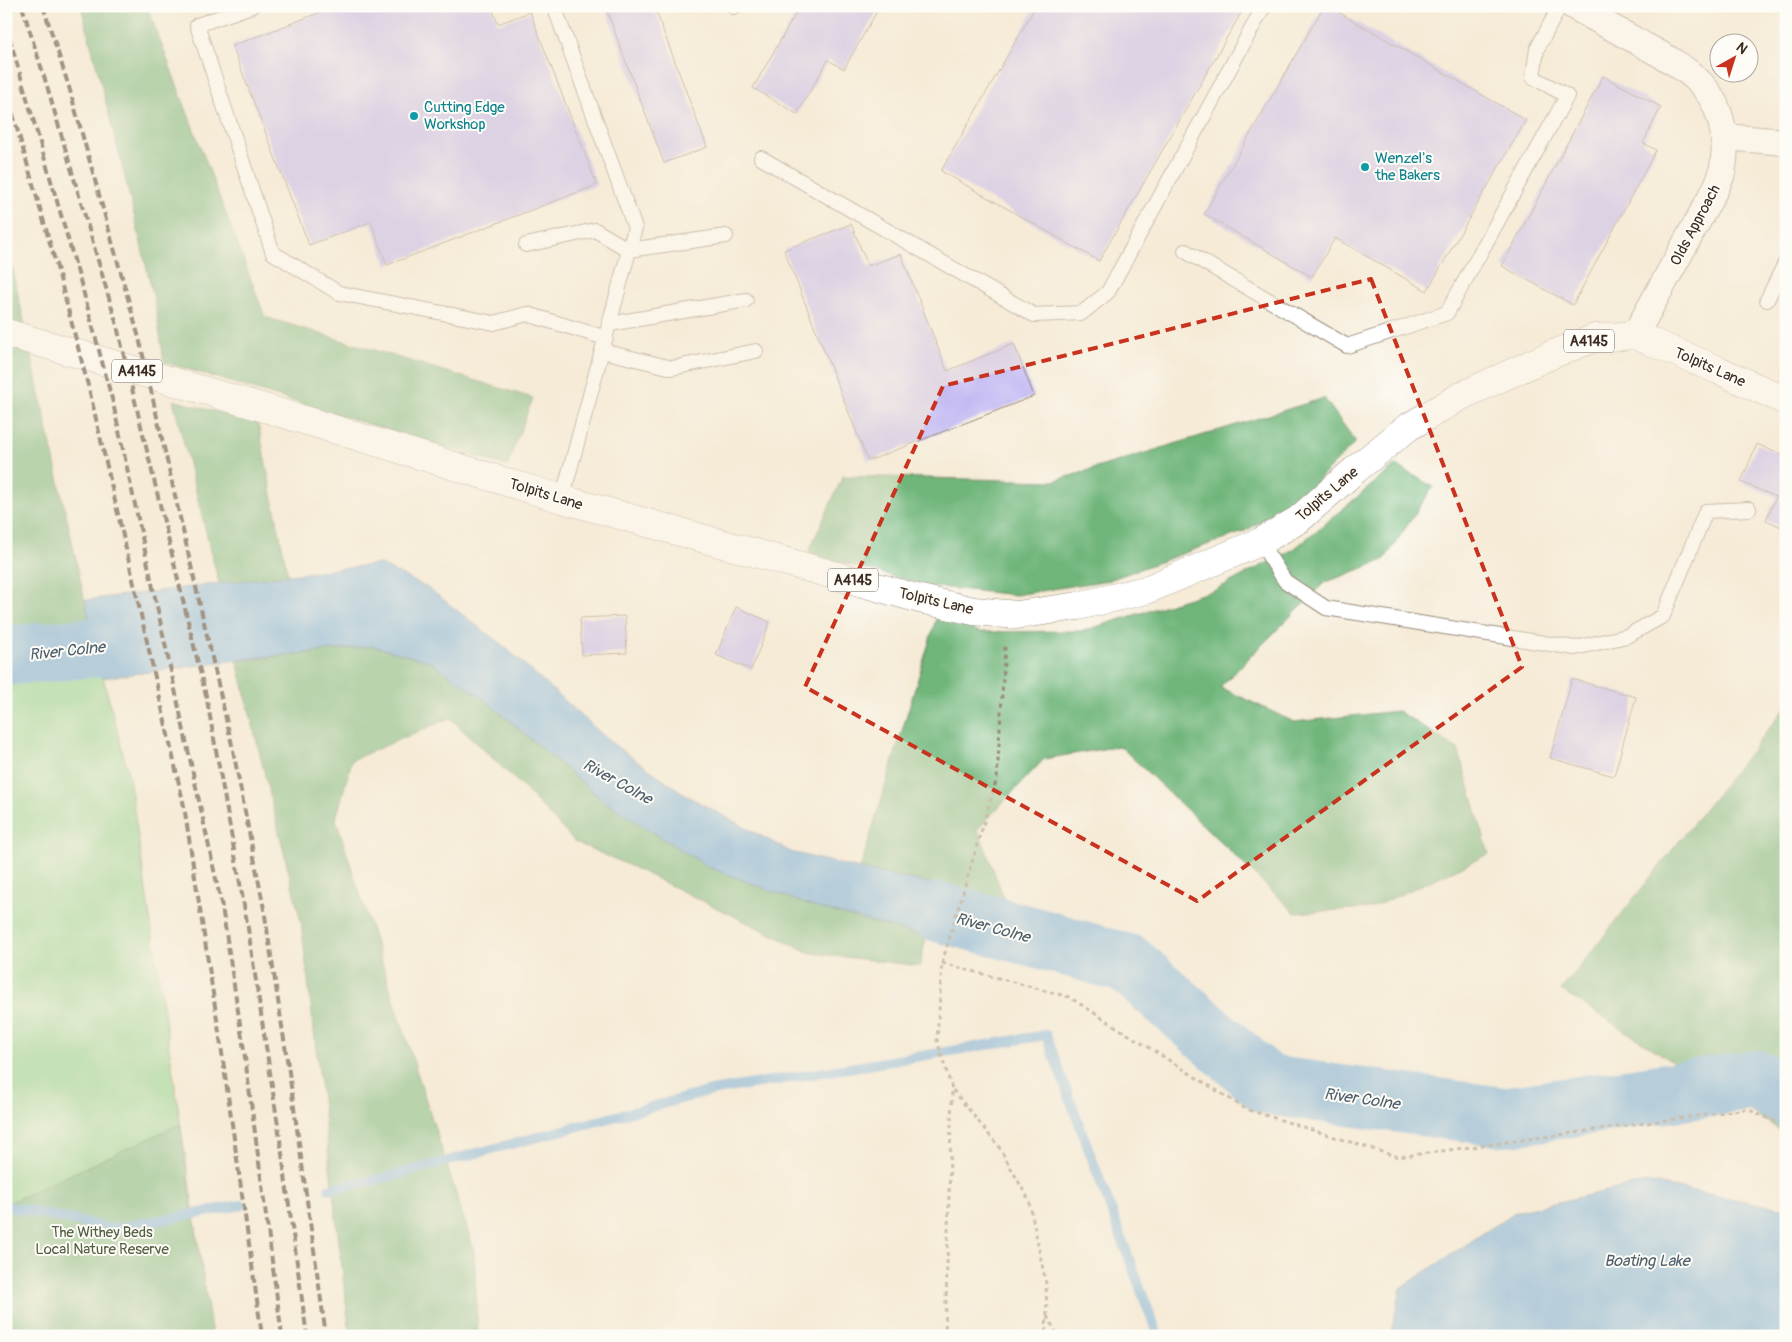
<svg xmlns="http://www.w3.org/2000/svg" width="1792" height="1342" viewBox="0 0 1792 1342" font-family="Pangolin,sans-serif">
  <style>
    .green { fill: #8bd48f; stroke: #637f56 }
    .forest { fill: #70b67a; stroke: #56704c }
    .water { fill: #6aabde; stroke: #526a7e }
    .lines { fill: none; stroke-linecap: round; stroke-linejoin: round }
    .stream { stroke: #6aabde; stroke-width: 10 }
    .river { stroke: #6aabde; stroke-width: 60 }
    .building { fill: #bdb3f3 }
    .lane-casing { stroke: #988a7a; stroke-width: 16 }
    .street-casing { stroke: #988a7a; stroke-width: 28 }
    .primary-casing { stroke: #988a7a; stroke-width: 29 }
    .path { stroke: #988a7a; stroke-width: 3; stroke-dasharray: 4 4; stroke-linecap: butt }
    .lane { stroke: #fff; stroke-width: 14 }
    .street { stroke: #fff; stroke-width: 26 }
    .primary { stroke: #fff; stroke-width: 28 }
    .rail { stroke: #3b2a1e; stroke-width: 4; stroke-dasharray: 8 4; stroke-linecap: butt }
    .marked { fill: none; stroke: #c8321e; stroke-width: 4; stroke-dasharray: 10 6; stroke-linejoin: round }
    .culture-dot { fill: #0f9aa8; stroke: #fdfcf7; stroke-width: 2 }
    .labels { text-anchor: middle; stroke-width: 4; stroke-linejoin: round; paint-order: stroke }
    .shield { fill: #fdfcf7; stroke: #75695f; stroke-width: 1 }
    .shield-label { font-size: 14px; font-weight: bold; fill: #3b2a1e }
    .culture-label { font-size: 15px; fill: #0d838f; stroke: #fdfcf7; text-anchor: start }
    .street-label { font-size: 15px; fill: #3b2a1e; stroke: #fdfcf7 }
    .park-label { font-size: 15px; fill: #535d40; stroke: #fdfcf7 }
    .water-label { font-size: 16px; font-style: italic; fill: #4e5e6b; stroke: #fdfcf7 }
  </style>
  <rect width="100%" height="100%" fill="#fdfcf7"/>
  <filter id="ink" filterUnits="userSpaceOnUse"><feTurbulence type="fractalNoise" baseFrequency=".02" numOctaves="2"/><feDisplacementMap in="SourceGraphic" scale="10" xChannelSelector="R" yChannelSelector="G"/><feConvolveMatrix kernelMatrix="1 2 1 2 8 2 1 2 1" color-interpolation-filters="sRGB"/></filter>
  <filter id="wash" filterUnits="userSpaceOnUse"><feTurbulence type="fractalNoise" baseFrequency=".0096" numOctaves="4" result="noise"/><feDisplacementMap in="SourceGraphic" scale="20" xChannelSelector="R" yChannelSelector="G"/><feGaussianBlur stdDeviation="1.12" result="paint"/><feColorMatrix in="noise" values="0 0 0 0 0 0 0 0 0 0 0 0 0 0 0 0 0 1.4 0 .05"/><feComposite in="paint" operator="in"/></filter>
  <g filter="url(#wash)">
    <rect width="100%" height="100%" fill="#f5ebd7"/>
    <!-- green -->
    <path class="green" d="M 95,647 L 129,776 L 212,1336 L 6,1336 L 6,656 Z"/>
    <!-- forest -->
    <path class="forest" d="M 81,6 L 147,6 L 265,317 L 533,398 L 507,466 L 164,362 L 155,303 L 123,169 Z
      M 6,241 L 8,248 L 95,647 L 6,656 Z
      M 1324,398 L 1356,442 L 1298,500 L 1243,532 L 1109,580 L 1016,595 L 929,586 L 808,553 L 843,476 L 1054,481 Z
      M 173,400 L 258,423 L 288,576 L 219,584 Z
      M 1396,465 L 1433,487 L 1384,560 L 1324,583 L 1220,687 L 1294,722 L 1398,711 L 1458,749 L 1489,854 L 1371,908 L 1295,913 L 1120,746 L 1044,759 L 978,829 L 1004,898 L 860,869 L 937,616 L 980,632 L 1083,631 L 1215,590 L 1294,549 Z
      M 373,646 L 429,661 L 484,699 L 602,800 L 708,867 L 811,906 L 926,937 L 920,966 L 810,953 L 630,866 L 575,842 L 525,789 L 450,718 L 352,760 L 336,819 L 474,1250 L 478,1336 L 350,1336 L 301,922 L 237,661 Z
      M 1786,707 L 1786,1134 L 1561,990 Z
      M 180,1124 L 212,1336 L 6,1336 L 6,1204 Z"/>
    <!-- water -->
    <path class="water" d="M 379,564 L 428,588 L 506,648 L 613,744 L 689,797 L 791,852 L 860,869 L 1004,898 L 1028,962 L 926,937 L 811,906 L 708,867 L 602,800 L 484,699 L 429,661 L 373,646 L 237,660 L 103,678 L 85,600 Z
      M 1646,1182 L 1786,1209 L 1786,1336 L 1390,1336 L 1401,1288 L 1515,1212 Z"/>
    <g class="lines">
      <!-- stream -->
      <path class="stream" d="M 329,1189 L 376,1180 L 711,1091 L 1046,1035 L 1158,1336
        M 6,1206 L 112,1229 L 242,1205"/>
      <!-- river -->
      <path class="river" d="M 6,656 L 128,644
        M 938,912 L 1042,939 L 1128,964 L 1268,1085 L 1503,1117 L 1756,1080 L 1786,1096"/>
    </g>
    <g id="blocks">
      <!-- building -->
      <path class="building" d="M 337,6 L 491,6 L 498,24 L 530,12 L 597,185 L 387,265 L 371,222 L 309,245 L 232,46 Z
        M 605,6 L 654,6 L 707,147 L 664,163 Z
        M 800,6 L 880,6 L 844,69 L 828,60 L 797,114 L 753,88 Z
        M 1036,6 L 1245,6 L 1099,261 L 941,171 Z
        M 1324,6 L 1328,6 L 1526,120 L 1427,291 L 1335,238 L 1312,277 L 1204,214 Z
        M 1603,76 L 1661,107 L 1643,143 L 1656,150 L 1573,305 L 1502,266 Z
        M 851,224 L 868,266 L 901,254 L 947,371 L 1014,344 L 1034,396 L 868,461 L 784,250 Z
        M 1757,444 L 1786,457 L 1786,529 L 1766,520 L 1776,497 L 1741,482 Z
        M 736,607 L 770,622 L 751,670 L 716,655 Z
        M 625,616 L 627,653 L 582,655 L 580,618 Z
        M 1572,679 L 1636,697 L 1614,776 L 1550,758 Z"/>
    </g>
  </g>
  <g filter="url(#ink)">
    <use href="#blocks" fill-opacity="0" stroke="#988a7a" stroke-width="1"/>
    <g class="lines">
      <!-- lane casing -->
      <g class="lane-casing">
        <path id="lane" d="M 252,6 L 197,25 L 273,253 L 339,293 L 494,323 L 527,314 L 606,338
          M 554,6 L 635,228 L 562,499
          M 733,6 L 734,7
          M 761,158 L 1034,315 L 1082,313 L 1108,292 L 1264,6
          M 526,245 L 595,230 L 629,250 L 726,236
          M 1185,251 L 1347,346 L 1447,313 L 1567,96 L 1533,77 L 1537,49 L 1560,6
          M 1767,300 L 1786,261
          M 610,324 L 746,300
          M 603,351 L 672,368 L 756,351
          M 1260,542 L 1285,581 L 1326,608 L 1575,648 L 1627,636 L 1663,616 L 1706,511 L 1749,509"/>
      </g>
      <!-- street casing -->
      <g class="street-casing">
        <path id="street" d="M 1573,6 C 1596,19 1618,31 1640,43 C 1659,54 1679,63 1695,78 C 1722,101 1729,140 1722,173 C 1720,181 1715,189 1711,197 L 1635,335
          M 1724,137 L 1786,142"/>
      </g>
      <!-- primary casing -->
      <g class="primary-casing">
        <path id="primary" d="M 6,333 L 268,409 L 562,499 L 920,599 L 974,611 L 1017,615 L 1078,606 L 1146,590 L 1260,542 L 1298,520 L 1355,470 L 1407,428 L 1461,396 L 1553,354 L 1595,338 L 1635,335 L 1718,370 L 1786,401"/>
      </g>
      <!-- path -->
      <path class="path" d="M 942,963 L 1069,997 L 1246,1109 L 1398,1157 L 1747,1109 L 1786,1126
        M 953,1090 L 999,1147 L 1029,1200 L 1046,1284 L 1047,1316 L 1045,1336
        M 1047,1316 L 1058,1336
        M 945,1336 L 952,1089 L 937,1040 L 942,963 L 997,778 L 1005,645"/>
      <!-- lane -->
      <use href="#lane" class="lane"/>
      <!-- street -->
      <use href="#street" class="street"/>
      <!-- primary -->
      <use href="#primary" class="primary"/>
      <!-- rail -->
      <path class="rail" d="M 22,6 L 47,86 L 116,322 L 207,700 L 247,922 L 279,1132 L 307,1336
        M 43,6 L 69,87 L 139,338 L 232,745 L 264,909 L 289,1072 L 326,1336
        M 6,26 L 84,294 L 113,403 L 222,907 L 244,1050 L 282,1336
        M 6,90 L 58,271 L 90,393 L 130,566 L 184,806 L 219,1032 L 262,1336"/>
    </g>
  </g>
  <!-- marked area -->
  <path d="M0 0H1792V1342H0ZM 1371,279 L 1522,667 L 1197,901 L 805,687 L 943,386 Z" fill="#f5ebd7" fill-opacity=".55" fill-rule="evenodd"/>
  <path class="marked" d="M 1371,279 L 1522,667 L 1197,901 L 805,687 L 943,386 Z"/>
  <!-- markers -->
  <g class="culture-dot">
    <circle cx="414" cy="116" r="5"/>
    <circle cx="1365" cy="167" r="5"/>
  </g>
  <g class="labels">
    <!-- shield labels -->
    <g class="shield">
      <rect x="1564" y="329.5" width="50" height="23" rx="4"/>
      <rect x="112" y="359.5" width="50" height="23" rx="4"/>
      <rect x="828" y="568.5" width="50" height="23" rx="4"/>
    </g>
    <g class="shield-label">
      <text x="1589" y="346">A4145</text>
      <text x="137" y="376">A4145</text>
      <text x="853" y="585">A4145</text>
    </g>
    <!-- culture labels -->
    <g class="culture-label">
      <text x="424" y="112">Cutting Edge<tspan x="424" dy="17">Workshop</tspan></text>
      <text x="1375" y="163">Wenzel's<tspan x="1375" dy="17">the Bakers</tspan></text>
    </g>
    <!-- street labels -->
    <g class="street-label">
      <text transform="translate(1695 225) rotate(-62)" y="5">Olds Approach</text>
      <text transform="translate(1710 367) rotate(24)" y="5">Tolpits Lane</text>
      <text transform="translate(546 494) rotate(17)" y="5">Tolpits Lane</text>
      <text transform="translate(1327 494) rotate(-40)" y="5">Tolpits Lane</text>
      <text transform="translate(936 601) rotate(13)" y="5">Tolpits Lane</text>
    </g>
    <!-- park labels -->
    <g class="park-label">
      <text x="102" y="1237">The Withey Beds<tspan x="102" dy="17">Local Nature Reserve</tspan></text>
    </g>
    <!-- water labels -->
    <g class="water-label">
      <text transform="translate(67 650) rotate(-6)" y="6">River Colne</text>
      <text transform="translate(618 781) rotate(29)" y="6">River Colne</text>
      <text transform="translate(993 927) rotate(15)" y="6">River Colne</text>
      <text transform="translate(1362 1098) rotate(8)" y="6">River Colne</text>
      <text x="1647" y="1266">Boating Lake</text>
    </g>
  </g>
  <!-- margin -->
  <rect width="1792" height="1342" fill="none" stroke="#fdfcf7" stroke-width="25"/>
  <!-- north arrow -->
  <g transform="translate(1734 58) rotate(39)"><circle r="24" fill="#fdfcf7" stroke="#afa8a0"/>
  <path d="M0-4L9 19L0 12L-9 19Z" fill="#c8321e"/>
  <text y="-8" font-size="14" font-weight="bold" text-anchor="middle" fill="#3b2a1e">N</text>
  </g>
</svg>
